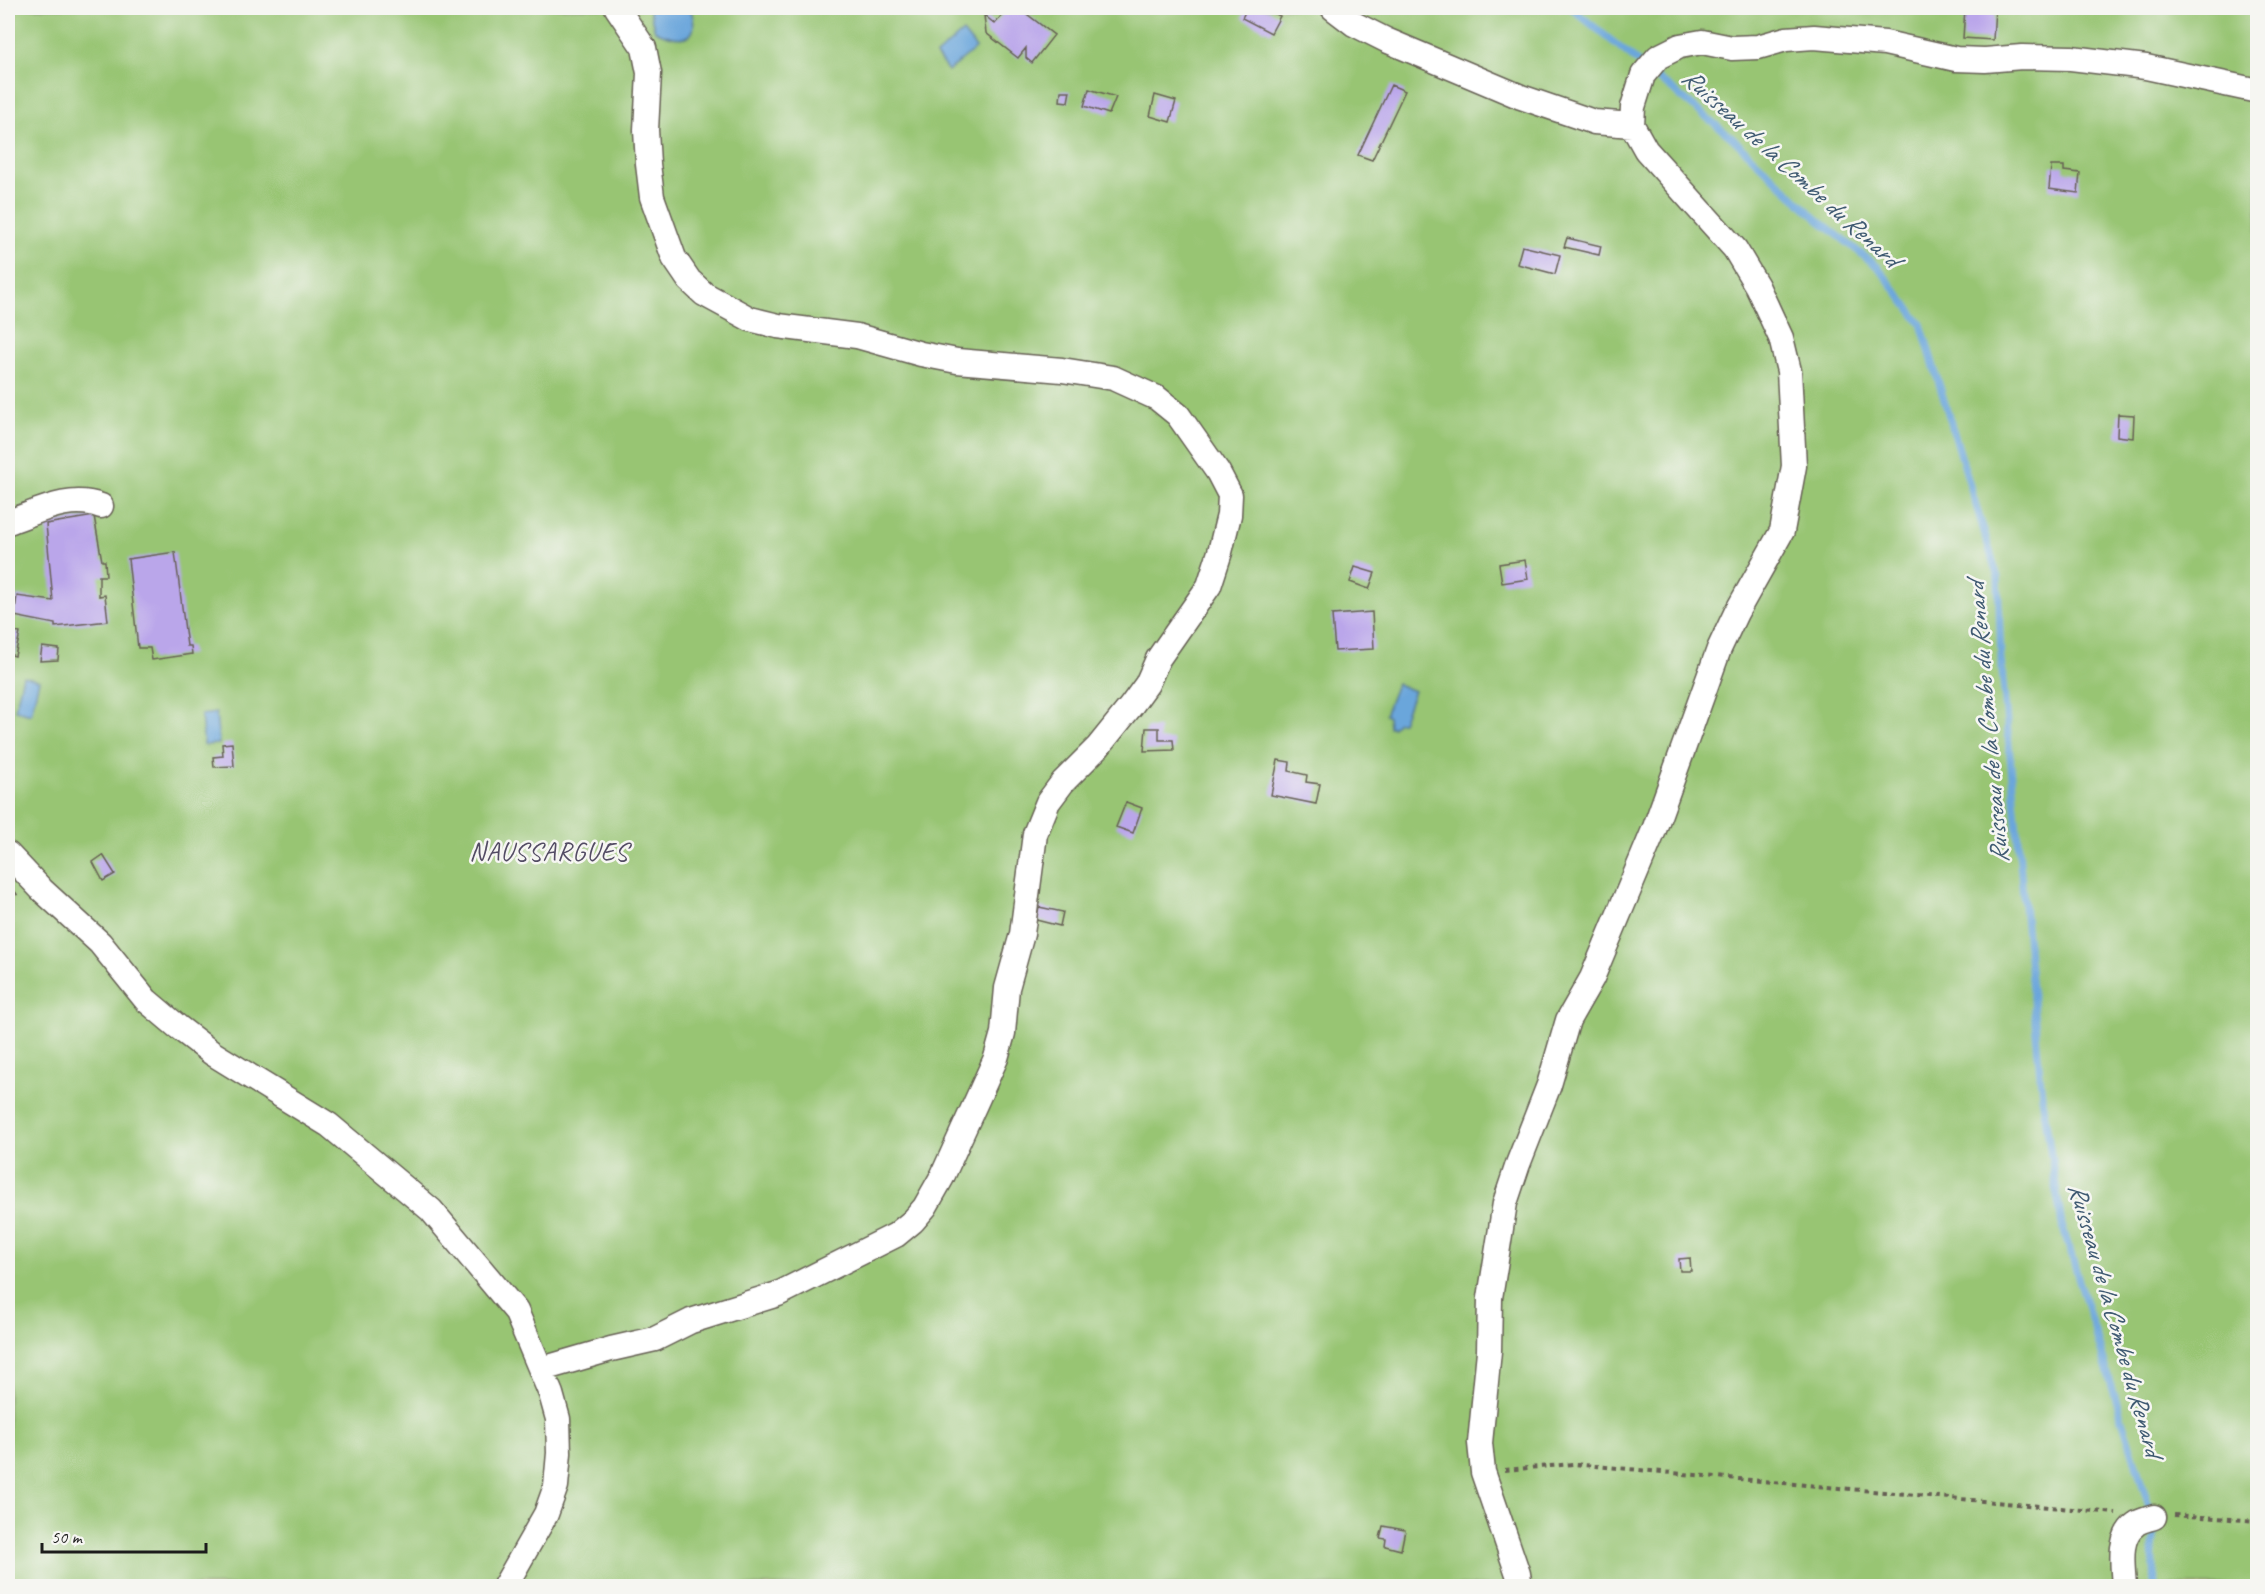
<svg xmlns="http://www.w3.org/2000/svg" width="2265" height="1594" viewBox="0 0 2265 1594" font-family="Caveat,sans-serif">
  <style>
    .green { fill: #98c573; stroke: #5a7048; stroke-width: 1.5 }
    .water { fill: #6aa6db; stroke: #43617c; stroke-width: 1.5 }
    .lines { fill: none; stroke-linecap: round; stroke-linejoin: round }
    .stream { stroke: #6aa6db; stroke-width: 7 }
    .building { fill: #baa6ea }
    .street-casing { stroke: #666054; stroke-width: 27 }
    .path { stroke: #666054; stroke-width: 4; stroke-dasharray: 4.5 4.5; stroke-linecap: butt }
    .street { stroke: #fff; stroke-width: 24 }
    .labels { text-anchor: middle; stroke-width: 5; stroke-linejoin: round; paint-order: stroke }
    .water-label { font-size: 26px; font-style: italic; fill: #3f5a72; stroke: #f6f6f2 }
    .neighbourhood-label { font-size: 26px; letter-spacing: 1.5px; fill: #534c64; stroke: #f6f6f2 }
  </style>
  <rect width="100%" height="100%" fill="#f6f6f2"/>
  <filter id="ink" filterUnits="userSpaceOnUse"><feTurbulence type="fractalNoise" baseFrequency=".0167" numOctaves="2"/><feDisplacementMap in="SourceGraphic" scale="12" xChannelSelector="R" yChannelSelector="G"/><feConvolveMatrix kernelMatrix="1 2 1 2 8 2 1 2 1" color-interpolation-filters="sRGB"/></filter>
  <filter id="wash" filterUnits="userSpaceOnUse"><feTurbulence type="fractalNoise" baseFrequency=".008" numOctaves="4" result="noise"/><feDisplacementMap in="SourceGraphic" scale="24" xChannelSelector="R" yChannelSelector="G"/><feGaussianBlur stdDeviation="1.35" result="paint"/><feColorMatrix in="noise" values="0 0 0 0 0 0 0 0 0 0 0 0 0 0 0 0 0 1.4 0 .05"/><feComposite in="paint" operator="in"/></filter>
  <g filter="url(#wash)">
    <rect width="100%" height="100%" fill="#efddbb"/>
    <!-- green -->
    <path class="green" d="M 8,8 L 2257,8 L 2257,1586 L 8,1586 Z"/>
    <!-- water -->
    <path class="water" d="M 649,8 L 690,8 C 703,43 680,42 655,31 Z
      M 963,32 L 976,48 L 948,71 L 936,55 Z
      M 23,676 L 39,680 L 31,714 L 15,710 Z
      M 1397,684 L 1414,691 L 1402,722 L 1398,722 L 1393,727 L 1389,727 L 1388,717 L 1385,715 Z
      M 216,713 L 219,744 L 204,745 L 201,715 Z"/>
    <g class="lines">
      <!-- stream -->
      <path class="stream" d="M 1571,8 L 1731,137 L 1816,218 L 1878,267 L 1921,324 L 1998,578 L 2001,659 L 2042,1097 L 2062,1225 L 2155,1526 L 2153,1546 L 2155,1586"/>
    </g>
    <g id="blocks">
      <!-- building -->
      <path class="building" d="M 1005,8 L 1019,8 L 1054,35 L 1032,63 L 1026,58 L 1026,48 L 1018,58 L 986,33 L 984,15 L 995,24 L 1004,12 L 1002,11 Z
        M 1247,8 L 1264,8 L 1280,16 L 1271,33 L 1242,18 Z
        M 1965,8 L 1995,8 L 1993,40 L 1963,38 Z
        M 1391,85 L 1405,91 L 1372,160 L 1358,155 Z
        M 1089,89 L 1116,97 L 1109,114 L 1084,106 Z
        M 1061,91 L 1070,91 L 1068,102 L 1060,101 Z
        M 1155,95 L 1176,101 L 1170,122 L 1150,116 Z
        M 2051,166 L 2064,166 L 2064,171 L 2080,173 L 2078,193 L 2049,189 Z
        M 1567,238 L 1601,246 L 1599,255 L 1564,247 Z
        M 1522,246 L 1560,255 L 1555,274 L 1517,264 Z
        M 2118,414 L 2134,415 L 2133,438 L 2117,436 Z
        M 94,516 L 102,561 L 105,561 L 106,576 L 99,576 L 99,596 L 105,595 L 108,621 L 55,627 L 55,624 L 14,616 L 17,596 L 53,601 L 46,524 Z
        M 175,552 L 187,646 L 191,646 L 192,654 L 152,660 L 150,648 L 138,648 L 128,559 Z
        M 1525,560 L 1528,579 L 1502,583 L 1499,564 Z
        M 1355,567 L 1375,573 L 1369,589 L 1350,582 Z
        M 1372,612 L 1374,649 L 1335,651 L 1332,615 Z
        M 8,630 L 20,633 L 15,656 L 8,654 Z
        M 42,647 L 59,649 L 58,660 L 40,661 Z
        M 1146,728 L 1159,728 L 1159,740 L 1173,740 L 1174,750 L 1144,751 Z
        M 232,743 L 234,766 L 214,767 L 213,757 L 223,756 L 222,744 Z
        M 1278,760 L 1290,762 L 1289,771 L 1307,775 L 1306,782 L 1320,784 L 1316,804 L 1271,795 Z
        M 1126,802 L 1142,808 L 1133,833 L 1116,827 Z
        M 103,855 L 115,874 L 103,881 L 93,862 Z
        M 1039,907 L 1063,912 L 1060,926 L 1036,920 Z
        M 1690,1258 L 1691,1271 L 1680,1271 L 1679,1259 Z
        M 1383,1526 L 1405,1530 L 1401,1550 L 1385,1546 L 1386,1539 L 1380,1538 Z"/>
    </g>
  </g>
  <g filter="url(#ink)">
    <use href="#blocks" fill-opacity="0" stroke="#666054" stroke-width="1.5"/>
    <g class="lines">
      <!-- street casing -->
      <g class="street-casing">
        <path id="street" d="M 1333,8 L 1354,24 L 1386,40 L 1521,97 L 1594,122 L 1632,125
          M 8,522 C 38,512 69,494 101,506
          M 8,854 L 42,890 L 100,943 L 146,1000 L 178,1027 L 212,1053 L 329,1125 L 431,1210 L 516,1311 L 551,1394 L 558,1419 L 559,1453 L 556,1486 L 546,1514 L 505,1586
          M 542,1369 L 611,1349 L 655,1339 L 691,1321 L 778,1294 L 896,1235 L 913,1221 L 925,1207 L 942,1177 L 996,1058 L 1003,1033 L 1007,988 L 1022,934 L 1035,834 L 1048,802 L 1063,782 L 1098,747 L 1131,706 L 1147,684 L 1158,659 L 1209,586 L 1220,552 L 1229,515 L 1230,495 L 1218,472 L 1178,415 L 1157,398 L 1113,378 L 1062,370 L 957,361 L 921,354 L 857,336 L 778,326 L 750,319 L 704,294 L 689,280 L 674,258 L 652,197 L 648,164 L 646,130 L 649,73 L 644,48 L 617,8
          M 1520,1586 L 1518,1574 L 1483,1472 L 1480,1443 L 1489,1351 L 1490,1298 L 1505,1203 L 1518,1164 L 1549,1085 L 1568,1020 L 1592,978 L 1654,830 L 1719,649 L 1736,613 L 1782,531 L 1794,466 L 1789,371 L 1781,338 L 1757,286 L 1735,249 L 1646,150 L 1632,125 L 1633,107 L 1643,75 L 1658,57 L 1680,46 L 1702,42 L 1732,48 L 1758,47 L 1786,39 L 1814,37 L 1885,43 L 1956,59 L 1985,60 L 2022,57 L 2071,58 L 2146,67 L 2258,91
          M 2124,1586 C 2123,1567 2117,1537 2136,1524 C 2141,1520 2149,1519 2154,1517"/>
      </g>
      <!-- path -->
      <path class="path" d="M 8,899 L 17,893
        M 1505,1470 L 1573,1464 L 2116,1513
        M 2174,1515 L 2258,1521"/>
      <!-- street -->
      <use href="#street" class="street"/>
    </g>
  </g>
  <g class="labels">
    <!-- water labels -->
    <g class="water-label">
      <text transform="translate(1791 167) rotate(42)" y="9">Ruisseau de la Combe du Renard</text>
      <text transform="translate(1987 723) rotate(-95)" y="9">Ruisseau de la Combe du Renard</text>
      <text transform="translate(2116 1319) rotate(74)" y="9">Ruisseau de la Combe du Renard</text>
    </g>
    <!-- neighbourhood labels -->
    <g class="neighbourhood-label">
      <text x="549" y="860">NAUSSARGUES</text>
    </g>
  </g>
  <!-- margin -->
  <rect width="2265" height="1594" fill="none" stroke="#f6f6f2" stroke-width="30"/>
  <!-- scale -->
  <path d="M42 1543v9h164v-9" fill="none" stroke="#1c1c1c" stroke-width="3"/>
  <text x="51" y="1543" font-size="18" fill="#1c1c1c" stroke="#f6f6f2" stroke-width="4.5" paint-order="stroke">50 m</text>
</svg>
